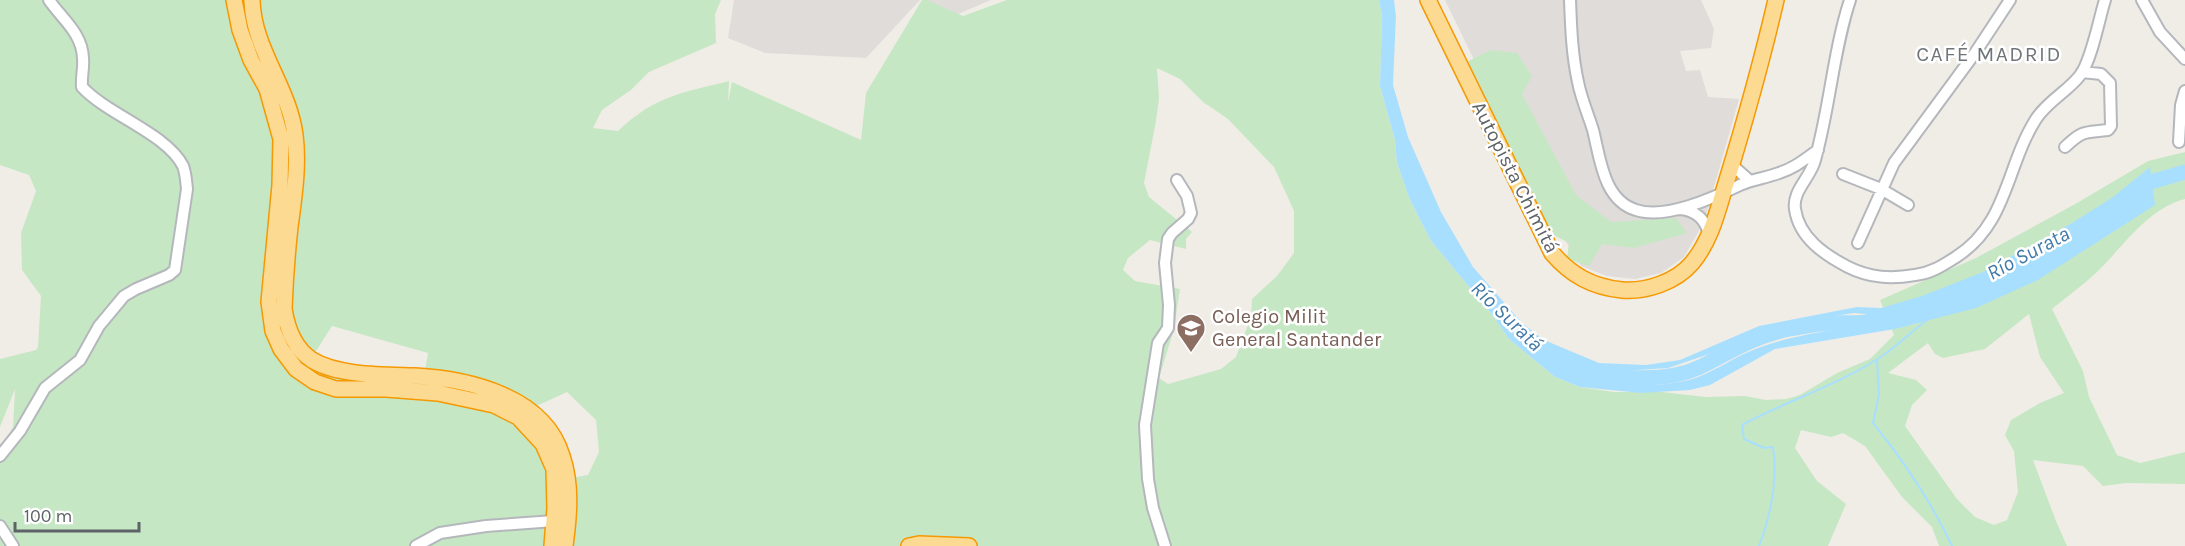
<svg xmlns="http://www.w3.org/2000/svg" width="2185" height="546" viewBox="0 0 2185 546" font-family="Karla,sans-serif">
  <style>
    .industrial { fill: #dfdcd9 }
    .green { fill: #c6e7c4; fill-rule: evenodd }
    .water { fill: #a9dffe; fill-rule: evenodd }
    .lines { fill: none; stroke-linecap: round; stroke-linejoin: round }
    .stream { stroke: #a9dffe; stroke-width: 2 }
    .river { stroke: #a9dffe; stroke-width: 15 }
    .minor-casing { stroke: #b4b7bb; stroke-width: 14 }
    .highway-casing { stroke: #f59902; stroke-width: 18 }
    .minor { stroke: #fff; stroke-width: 10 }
    .highway { stroke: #fcda92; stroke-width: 15 }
    .labels { text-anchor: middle; stroke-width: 5; stroke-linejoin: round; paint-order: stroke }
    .street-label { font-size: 20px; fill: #5e6367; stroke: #fff }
    .education-label { font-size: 20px; fill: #785e54; stroke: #fff; text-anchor: start }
    .neighbourhood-label { font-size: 21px; letter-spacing: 1.5px; fill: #6f7579; stroke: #fff }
    .water-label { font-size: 21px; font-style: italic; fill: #417aa8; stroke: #fff }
  </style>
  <rect width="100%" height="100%" fill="#f0ede7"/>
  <!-- industrial -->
  <path class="industrial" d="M 734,0 L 920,0 L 866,58 L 765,53 L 728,38 Z
    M 922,0 L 991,0 L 958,14 Z
    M 1445,0 L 1701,0 L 1714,29 L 1711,48 L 1680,51 L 1686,71 L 1700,70 L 1708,97 L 1739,99 L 1704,222 L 1684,257 L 1661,273 L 1635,279 L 1607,276 L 1581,266 L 1548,212 Z"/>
  <!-- green -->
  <path class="green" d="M 0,0 L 721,0 L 715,14 L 716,43 L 649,72 L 631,90 L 602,110 L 593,128 L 618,131 C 655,96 681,93 729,81 L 728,102 L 732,82 L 861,140 L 866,93 L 922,0 L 927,0 L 963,16 L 1007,0 L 1379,0 L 1382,16 L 1380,86 L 1395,140 L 1397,163 L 1410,200 L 1431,241 L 1491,313 L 1509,339 L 1555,377 L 1580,387 L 1614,392 L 1662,392 L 1705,397 L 1745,396 L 1766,400 L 1786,399 L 1800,395 L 1837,373 L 1870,359 L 1894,335 L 1880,300 L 1976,258 L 2077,203 L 2148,161 L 2185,152 L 2185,199 C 2148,208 2122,248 2096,273 C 2082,286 2066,297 2052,309 L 2083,371 L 2089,397 L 2117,455 L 2140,463 L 2185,452 L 2185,484 L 2126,483 L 2103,486 L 2083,466 L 2033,460 L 2056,521 L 2067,546 L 1939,546 L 1932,527 L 1902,497 L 1865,446 L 1843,433 L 1831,437 L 1801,430 L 1795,448 L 1817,481 L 1846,504 L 1828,546 L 0,546 L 0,452 L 13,427 L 15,389 L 0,427 L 0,359 L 36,350 L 38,347 L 41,296 L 22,270 L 21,233 L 36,191 L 29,175 L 0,165 ZM 1157,68 L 1180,79 L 1203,102 L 1228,119 L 1274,167 L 1294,211 L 1294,253 L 1277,276 L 1252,299 L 1251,317 L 1236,357 L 1221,369 L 1168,384 L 1159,378 L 1174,329 L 1180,289 L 1135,281 L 1123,270 L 1128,258 L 1150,240 L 1186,249 L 1186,239 L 1192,232 L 1149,197 L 1144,183 L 1156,121 L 1159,98 ZM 2029,314 L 2040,357 L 2064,393 L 2040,403 L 2011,420 L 2005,435 L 2014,451 L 2018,492 L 2007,520 L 1994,525 L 1975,517 L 1957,499 L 1905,426 L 1912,405 L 1927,390 L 1916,380 L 1888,373 L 1928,343 L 1935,354 L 1943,358 L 1985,349 ZM 332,326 L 428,353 L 424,376 L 311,359 ZM 567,392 L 596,420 L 599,452 L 588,475 L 566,479 L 530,409 Z
    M 1491,50 L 1517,53 L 1532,76 L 1522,94 L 1576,195 L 1611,222 L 1676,218 L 1687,233 L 1634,248 L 1602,244 L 1589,266 L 1567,259 L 1569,243 L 1546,231 L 1464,63 Z"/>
  <!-- water -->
  <path class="water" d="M 1379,0 L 1394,0 L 1396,16 L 1393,85 L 1408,137 L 1441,212 L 1473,267 L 1522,323 L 1544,340 L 1599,363 L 1646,365 L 1680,360 L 1759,326 L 1857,307 L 1881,308 L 1922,296 L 1983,272 L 2072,223 L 2113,197 L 2150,167 L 2152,182 L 2185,172 L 2185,179 L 2152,182 L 2155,205 L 2038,280 L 1976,308 L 1895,329 L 1775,349 L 1710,385 L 1690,390 L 1641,393 L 1580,387 L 1555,377 L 1509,339 L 1491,313 L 1431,241 L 1410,200 L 1397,163 L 1395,140 L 1380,86 L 1382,16 ZM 1854,313 L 1866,314 L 1860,324 C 1827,332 1793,335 1761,347 C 1736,355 1714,373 1689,380 C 1647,391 1603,382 1564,363 L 1608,372 L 1668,368 L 1712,353 L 1737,340 L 1765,329 L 1802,321 Z"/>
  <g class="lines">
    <!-- stream -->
    <path class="stream" d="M 1877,360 L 1879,394 L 1873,423 C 1904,461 1931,502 1952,546
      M 1759,546 C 1771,514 1778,481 1773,447 L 1764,448 L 1744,439 L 1742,425 C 1786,401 1833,387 1876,360 C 1894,349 1910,333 1927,320"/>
    <!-- river -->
    <path class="river" d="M 2134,192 L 2151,182 L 2185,172
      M 1552,358 C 1590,378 1660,386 1700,367 C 1732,351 1752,337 1789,329 C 1802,327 1816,324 1830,323 C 1847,322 1864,325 1880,319"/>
    <!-- minor casing -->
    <g class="minor-casing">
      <path id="minor" d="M 1570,0 C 1571,27 1572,55 1578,82 C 1581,98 1588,114 1593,130 C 1600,157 1603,200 1636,210 C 1665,220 1713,198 1740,185 C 1753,179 1766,178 1779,173 C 1795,168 1805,159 1818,150
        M 1850,0 C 1833,52 1830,107 1815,160 C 1811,177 1792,191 1795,209 C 1799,238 1825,255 1848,267 C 1870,278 1891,279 1915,275 C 1931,273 1942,266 1956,257 C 2008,224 2006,166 2036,119 C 2048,100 2069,91 2081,74 C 2092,58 2099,19 2105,0
        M 2142,0 L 2160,32 L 2185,59
        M 2179,142 L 2181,105 L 2185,91
        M 2065,147 C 2084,129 2085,133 2108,130 L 2111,126 L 2110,83 L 2101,74 L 2082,72
        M 1732,165 L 1750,181
        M 1843,174 L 1881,189 L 1908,205
        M 1679,209 C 1696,210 1706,220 1709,235
        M 1858,243 L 1894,163 L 1975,53 L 2010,0
        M 0,456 L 20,431 L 45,388 L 80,360 L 99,326 L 124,296 L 136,289 L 169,275 L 175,270 L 187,189 C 186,181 186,174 183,166 C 167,134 108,115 82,87 C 81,78 84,68 83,58 C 82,33 62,19 49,0
        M 0,526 L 13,546
        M 416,546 L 440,533 L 486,526 L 554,521
        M 1165,546 L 1153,508 L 1148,479 L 1145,425 L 1158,343 L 1168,328 L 1169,305 L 1165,263 L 1168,239 L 1172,233 L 1188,219 L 1191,213 L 1187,196 L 1177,180"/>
    </g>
    <!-- highway casing -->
    <g class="highway-casing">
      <path id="highway" d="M 234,0 L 240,30 L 251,60 L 267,89 L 281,139 L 280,185 L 269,302 L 273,331 L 281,349 L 296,369 L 315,382 L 336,389 L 386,389 L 438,393 L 494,405 L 518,417 L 543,444 L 554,469 L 555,508 L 552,546
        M 252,0 C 253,49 289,87 295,135 C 299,165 294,197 290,227 C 287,254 285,282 284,309 C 287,328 295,349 312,360 C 338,376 385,375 415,376 C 469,379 544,396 562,456 C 572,485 569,516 565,546
        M 1428,0 L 1552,253 C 1571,275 1592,287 1622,290 C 1646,292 1676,282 1692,263 C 1712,239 1718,209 1727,180 C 1745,121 1762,60 1776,0
        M 909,546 L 919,544 L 969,546"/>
    </g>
    <!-- minor -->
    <use href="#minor" class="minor"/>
    <!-- highway -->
    <use href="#highway" class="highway"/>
  </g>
  <!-- icons -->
  <defs>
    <g id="school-pin" transform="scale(1.5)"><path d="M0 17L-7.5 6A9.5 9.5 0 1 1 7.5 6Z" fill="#8d6e63" stroke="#fff"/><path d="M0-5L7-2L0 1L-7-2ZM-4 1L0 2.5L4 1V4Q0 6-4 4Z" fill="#fff"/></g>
  </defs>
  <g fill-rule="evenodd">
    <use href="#school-pin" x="1191" y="328"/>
  </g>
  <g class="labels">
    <!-- street labels -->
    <g class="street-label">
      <text transform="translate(1516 177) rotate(63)" y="7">Autopista Chimitá</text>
    </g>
    <!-- education labels -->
    <g class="education-label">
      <text x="1212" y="323">Colegio Milit<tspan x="1212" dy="23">General Santander</tspan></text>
    </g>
    <!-- neighbourhood labels -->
    <g class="neighbourhood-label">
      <text x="1989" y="61">CAFÉ MADRID</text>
    </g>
    <!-- water labels -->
    <g class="water-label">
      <text transform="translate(2028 253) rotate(-28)" y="7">Río Surata</text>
      <text transform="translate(1507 316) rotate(44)" y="7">Río Suratá</text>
    </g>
  </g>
  <!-- scale -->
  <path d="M15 522v9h124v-9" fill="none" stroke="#5e6367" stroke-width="3"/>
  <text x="24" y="522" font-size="18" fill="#5e6367" stroke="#ffffff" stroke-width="4.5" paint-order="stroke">100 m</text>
</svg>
